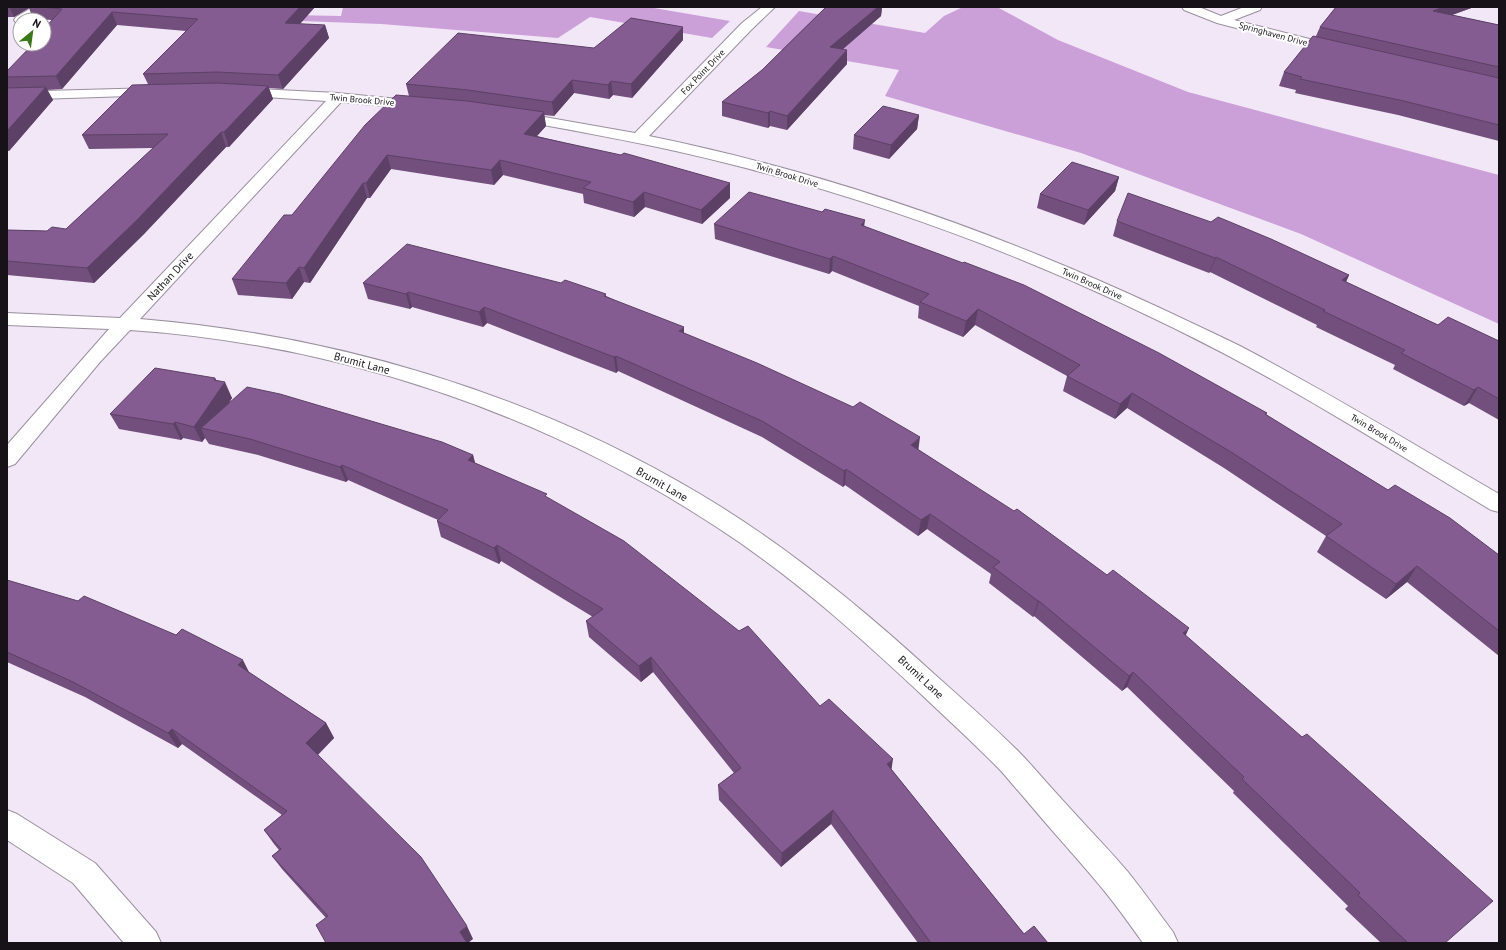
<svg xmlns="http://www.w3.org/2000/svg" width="1506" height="950" viewBox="0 0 1506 950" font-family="'PT Sans',sans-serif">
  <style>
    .forest { fill: #cba0d9 }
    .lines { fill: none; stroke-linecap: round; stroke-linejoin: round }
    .street-casing { stroke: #9a8f9e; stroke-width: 2 }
    .street { fill: #fff; fill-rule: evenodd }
    .wall { fill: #724f7d }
    .shaded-wall { fill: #5c4066 }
    .building { fill: #845c91; stroke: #5c4066 }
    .labels { text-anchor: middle; stroke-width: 4; stroke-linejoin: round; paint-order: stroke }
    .far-street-label { font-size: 9px; fill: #161217; stroke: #fff }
    .street-label { font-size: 11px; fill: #161217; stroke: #fff }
  </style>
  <rect width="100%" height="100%" fill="#f2e7f7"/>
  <!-- forest -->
  <path class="forest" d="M 228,7 L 245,14 L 341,16 L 343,7 L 648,7 L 730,21 L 712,38 L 590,17 L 558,38 L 381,24 L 197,17 Z
    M 963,7 L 997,7 L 1058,40 L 1188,92 L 1499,175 L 1499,324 L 1301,234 L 1081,153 L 885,96 L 899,70 L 766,47 L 799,11 L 925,33 L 944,16 Z"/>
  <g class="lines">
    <!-- street casing -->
    <g class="street-casing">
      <path id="street" d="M 33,7 L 49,7 L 47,10 L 28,20 L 20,20 L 20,24 L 16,23 L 14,20 L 16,17 Z
        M 762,7 L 775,7 L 752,29 L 649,136 C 826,172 997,232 1160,308 C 1187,321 1214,333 1240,346 C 1328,392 1413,444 1499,494 L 1499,512 L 1491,510 C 1403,457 1316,402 1225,354 C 1068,272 901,207 730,164 C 659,146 588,133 516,120 L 511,119 L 509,116 L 511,113 L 516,112 L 635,133 L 742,23 Z
        M 1182,7 L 1199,7 L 1221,16 L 1244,7 L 1262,7 L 1260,10 L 1234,20 L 1341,47 L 1343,50 L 1341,53 L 1336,54 L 1217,23 L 1184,10 Z
        M 155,88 L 160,89 L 162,92 L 160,95 L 7,100 L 7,92 Z
        M 241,88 L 337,93 L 419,101 L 424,102 L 426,105 L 424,108 L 419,109 L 341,102 L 140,319 C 335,335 531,393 700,494 C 784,544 860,606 932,672 C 961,698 991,724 1019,752 C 1032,765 1044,780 1057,794 C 1080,820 1105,845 1128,872 C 1144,892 1158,912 1173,932 L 1178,943 L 1143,943 C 1131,926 1119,909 1106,893 C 1084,866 1061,841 1038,814 C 1026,800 1014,786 1002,772 C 976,745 949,721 922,695 C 858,635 792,576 718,528 C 544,413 338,344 130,330 L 100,362 L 15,464 L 7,467 L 7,445 L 109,329 L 7,325 L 7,313 L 120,318 L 326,101 L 236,95 L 234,92 L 236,89 Z
        M 7,810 L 17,814 L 95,863 L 156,932 L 161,943 L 124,943 L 73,883 L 7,840 Z"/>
    </g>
    <!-- street -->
    <use href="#street" class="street"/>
  </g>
  <!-- wall -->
  <path class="wall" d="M 7,7 L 315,7 L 300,24 L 325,25 L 329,38 L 283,89 L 269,88 L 273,99 L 229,147 L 226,147 L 144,234 L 94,283 L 7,275 L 7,230 L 47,231 L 66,229 L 153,148 L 89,149 L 82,135 L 148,84 L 143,74 L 186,31 L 117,25 L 62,89 L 47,90 L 53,100 L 9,151 L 7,151 L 7,71 L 44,44 L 52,20 L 33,19 L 29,8 L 14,17 L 7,17 Z
    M 826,7 L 882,7 L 881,16 L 842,50 L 847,50 L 847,64 L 787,130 L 770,126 L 768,128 L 722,116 L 722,102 L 762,70 Z
    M 1336,7 L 1474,7 L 1452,15 L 1499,25 L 1499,141 L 1398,115 L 1295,93 L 1296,90 L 1279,86 L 1284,72 L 1316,36 L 1320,27 Z
    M 683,27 L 683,40 L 632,98 L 613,95 L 609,99 L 574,93 L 554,116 L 544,115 L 546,126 L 537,136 L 730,183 L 730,198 L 702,224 L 645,207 L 634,217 L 584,203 L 583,194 L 503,175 L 494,185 L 391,169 L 370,198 L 367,198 L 310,283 L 304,282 L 292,299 L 238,295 L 232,279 L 292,215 L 409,96 L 406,84 L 594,48 Z
    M 919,115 L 917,129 L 889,159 L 853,149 L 854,135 Z
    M 1119,177 L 1115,191 L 1084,225 L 1037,208 L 1040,194 Z
    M 1117,221 L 1349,275 L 1346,282 L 1438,325 L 1499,341 L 1499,420 L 1469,403 L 1464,406 L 1393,369 L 1395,365 L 1316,327 L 1317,325 L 1210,272 L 1209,273 L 1113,236 Z
    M 714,224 L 864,226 L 1267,413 L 1266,415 L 1388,490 L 1499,555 L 1499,656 L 1407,582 L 1386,599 L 1317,552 L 1326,536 L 1224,468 L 1127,408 L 1115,419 L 1063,391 L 1067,376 L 975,325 L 963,337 L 918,318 L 919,306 L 832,271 L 829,274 L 715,239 Z
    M 363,283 L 606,294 L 606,296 L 684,333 L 919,450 L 1185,636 L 1445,943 L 1381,943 L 1345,909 L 1348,906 L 1233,793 L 1234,791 L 1127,687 L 1122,691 L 1034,616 L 1033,617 L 989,583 L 991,574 L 927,529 L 918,536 L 845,485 L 843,487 L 762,437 L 618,371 L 616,373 L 487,323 L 483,327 L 412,307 L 410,309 L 368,299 Z
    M 215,378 L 216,380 L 232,398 L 229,403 L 473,455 L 475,463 L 548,498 L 820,706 L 891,769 L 1024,934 L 1048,943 L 918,943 L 831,824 L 781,867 L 719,800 L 718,785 L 734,773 L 653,672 L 641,682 L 589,637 L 586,621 L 593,617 L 501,561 L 499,564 L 441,537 L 437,521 L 438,520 L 348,480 L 346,482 L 258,455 L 209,444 L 205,438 L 202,442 L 183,438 L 181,440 L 119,429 L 110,414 Z
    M 7,580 L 250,673 L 326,723 L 334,738 L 318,755 L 473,939 L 326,918 L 282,869 L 272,856 L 279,850 L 274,844 L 264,830 L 282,815 L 182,744 L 178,748 L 85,697 L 7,662 Z"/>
  <!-- shaded-wall -->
  <path class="shaded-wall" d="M 9,7 L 28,7 L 29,8 L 14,17 Z
    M 300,7 L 315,7 L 289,36 L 285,23 Z
    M 878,7 L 882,7 L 881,16 L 829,61 L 830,47 Z
    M 1444,7 L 1474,7 L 1427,24 L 1433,11 Z
    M 112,12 L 117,25 L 62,89 L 56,76 Z
    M 325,25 L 329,38 L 283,89 L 278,75 Z
    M 683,27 L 683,40 L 632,98 L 631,84 Z
    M 847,50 L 847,64 L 787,130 L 787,116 Z
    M 572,80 L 574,93 L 554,116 L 552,102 Z
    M 611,81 L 613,95 L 609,99 L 608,85 Z
    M 268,86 L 273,99 L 229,147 L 224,132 Z
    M 46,87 L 53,100 L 9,151 L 7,146 L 7,131 Z
    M 770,111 L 770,126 L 768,128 L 768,113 Z
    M 544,112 L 546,126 L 526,148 L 524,134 Z
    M 919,115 L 917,129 L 889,159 L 891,145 Z
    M 221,132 L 226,147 L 144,234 L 94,283 L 87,268 Z
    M 387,155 L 391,169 L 370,198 L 366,183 Z
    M 500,160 L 503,175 L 494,185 L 491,170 Z
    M 1119,177 L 1115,191 L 1084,225 L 1088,210 Z
    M 363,183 L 367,198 L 310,283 L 304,268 Z
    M 730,183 L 730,198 L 702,224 L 701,210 Z
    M 644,192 L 645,207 L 634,217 L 633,202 Z
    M 865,220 L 863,235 L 861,225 Z
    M 833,256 L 832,271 L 829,274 L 830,259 Z
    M 1216,257 L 1210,272 L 1209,273 L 1215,258 Z
    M 299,267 L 304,282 L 292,299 L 286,283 Z
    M 1349,275 L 1342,291 L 1342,280 Z
    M 408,292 L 412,307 L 410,309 L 406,294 Z
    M 484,307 L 487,323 L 483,327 L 479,312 Z
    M 978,309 L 975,325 L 963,337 L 966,321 Z
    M 684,327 L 684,343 L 679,331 Z
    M 616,356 L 618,371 L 616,373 L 614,357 Z
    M 215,378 L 220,389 L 225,382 L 232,398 L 210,430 L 201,428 L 205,438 L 202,442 L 194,427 L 214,380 Z
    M 1478,387 L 1469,403 L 1464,406 L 1474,390 Z
    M 1132,393 L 1127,408 L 1115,419 L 1120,404 Z
    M 175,422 L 183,438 L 181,440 L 173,424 Z
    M 920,437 L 918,453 L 911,445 Z
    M 473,455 L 477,471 L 468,460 Z
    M 342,465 L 348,480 L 346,482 L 340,467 Z
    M 846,469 L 845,485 L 843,487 L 844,471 Z
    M 930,514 L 927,529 L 918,536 L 921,520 Z
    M 497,545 L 501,561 L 499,564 L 494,548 Z
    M 1417,566 L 1407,582 L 1386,599 L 1396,584 Z
    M 1039,601 L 1034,616 L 1033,617 L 1038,601 Z
    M 1189,628 L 1182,644 L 1183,633 Z
    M 651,657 L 653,672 L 641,682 L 639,666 Z
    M 243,660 L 251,676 L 238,665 Z
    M 1133,672 L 1127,687 L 1122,691 L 1129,676 Z
    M 326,723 L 334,738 L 314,758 L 306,743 Z
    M 172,729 L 182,744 L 178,748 L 168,733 Z
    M 893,759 L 891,773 L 887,764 Z
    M 833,810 L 831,824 L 781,867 L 782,853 Z
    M 467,926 L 473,939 L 468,943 L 465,943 L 460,932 Z"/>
  <!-- building -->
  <path class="building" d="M 41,7 L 300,7 L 285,23 L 325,25 L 278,75 L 217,72 L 143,74 L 198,19 L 112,12 L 56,76 L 7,77 L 7,71 L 33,44 L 44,44 L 44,29 L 62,9 Z
    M 826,7 L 878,7 L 830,47 L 847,50 L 787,116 L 770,111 L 768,113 L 722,102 L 762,70 Z
    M 1336,7 L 1444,7 L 1433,11 L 1499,25 L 1499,67 L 1320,27 Z
    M 631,18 L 683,27 L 631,84 L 611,81 L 608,85 L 572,80 L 552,102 L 468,90 L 406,84 L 458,33 L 594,48 Z
    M 1313,36 L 1499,78 L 1499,125 L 1404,101 L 1300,79 L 1302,77 L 1284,72 Z
    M 217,83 L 268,86 L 224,132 L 221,132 L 137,220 L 87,268 L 7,261 L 7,230 L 47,231 L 52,227 L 66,229 L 168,134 L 82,135 L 132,85 Z
    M 46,87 L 7,131 L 7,88 Z
    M 396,95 L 467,101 L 544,112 L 524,134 L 621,155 L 624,153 L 730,183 L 701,210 L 644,192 L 633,202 L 583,188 L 591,182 L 500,160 L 491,170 L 387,155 L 366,183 L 363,183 L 304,268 L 299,267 L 286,283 L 232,279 L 284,215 L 292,215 L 365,125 Z
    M 883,106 L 919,115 L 891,145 L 854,135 Z
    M 1072,162 L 1119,177 L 1088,210 L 1040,194 Z
    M 749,192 L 822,212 L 825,209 L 865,220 L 861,225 L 963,263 L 964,262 L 1024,285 L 1159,353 L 1267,413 L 1265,414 L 1388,490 L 1395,485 L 1450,518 L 1499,555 L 1499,631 L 1417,566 L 1396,584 L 1326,536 L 1342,524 L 1231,452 L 1132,393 L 1120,404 L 1067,376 L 1080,365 L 978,309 L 966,321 L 920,302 L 929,294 L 833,256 L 830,259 L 714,224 Z
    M 1128,193 L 1211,222 L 1218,217 L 1271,239 L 1349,275 L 1342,280 L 1438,325 L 1448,317 L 1499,341 L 1499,399 L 1478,387 L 1474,390 L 1401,353 L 1405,350 L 1323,311 L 1325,310 L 1216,257 L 1215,258 L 1117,221 Z
    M 407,244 L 561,283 L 565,280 L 606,294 L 604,296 L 684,327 L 679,331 L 757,363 L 853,407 L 860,402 L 920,437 L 911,445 L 1014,511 L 1017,509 L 1107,575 L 1113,570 L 1189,628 L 1183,633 L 1302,737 L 1307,734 L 1493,901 L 1445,943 L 1408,943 L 1358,895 L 1360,893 L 1242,779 L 1244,777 L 1133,672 L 1129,676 L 1039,601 L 1038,601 L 993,567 L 1000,562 L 930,514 L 921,520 L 846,469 L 844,471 L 762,421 L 616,356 L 614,357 L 484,307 L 479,312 L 408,292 L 406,294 L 363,283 Z
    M 155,368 L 215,378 L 214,380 L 225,382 L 194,427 L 175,422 L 173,424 L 110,414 Z
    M 247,387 L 280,394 L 442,442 L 473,455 L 468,460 L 547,494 L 545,496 L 624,541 L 739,631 L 748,626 L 820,706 L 829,699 L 893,759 L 887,764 L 1024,934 L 1034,926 L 1048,943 L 931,943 L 833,810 L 782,853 L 718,785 L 741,768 L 651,657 L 639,666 L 586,621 L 603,609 L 497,545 L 494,548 L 437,521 L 448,510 L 342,465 L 340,467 L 250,439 L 201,428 Z
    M 7,580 L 78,601 L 84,596 L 176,635 L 182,629 L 243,660 L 238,665 L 326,723 L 306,743 L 421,857 L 467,926 L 460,932 L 467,943 L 326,943 L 316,925 L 328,916 L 272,856 L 281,849 L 264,830 L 287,811 L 172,729 L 168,733 L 73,682 L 7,652 Z"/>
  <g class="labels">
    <!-- far-street labels -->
    <g class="far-street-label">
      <text transform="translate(1273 34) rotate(15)" y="3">Springhaven Drive</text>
      <text transform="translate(703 72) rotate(-46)" y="3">Fox Point Drive</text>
      <text transform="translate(362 100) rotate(5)" y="3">Twin Brook Drive</text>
      <text transform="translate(787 175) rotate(17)" y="3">Twin Brook Drive</text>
      <text transform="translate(1092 284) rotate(24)" y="3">Twin Brook Drive</text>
      <text transform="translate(1379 433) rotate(31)" y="3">Twin Brook Drive</text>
    </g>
    <!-- street labels -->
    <g class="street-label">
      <text transform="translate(170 276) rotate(-47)" y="4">Nathan Drive</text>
      <text transform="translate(362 363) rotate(15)" y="4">Brumit Lane</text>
      <text transform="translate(662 484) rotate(30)" y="4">Brumit Lane</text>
      <text transform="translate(921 677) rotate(43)" y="4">Brumit Lane</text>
    </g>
  </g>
  <!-- border -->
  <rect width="1506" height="950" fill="none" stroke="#161217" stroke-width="16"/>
  <!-- north arrow -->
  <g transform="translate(32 32) rotate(29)"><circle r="19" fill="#ffffff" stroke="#a2a0a2"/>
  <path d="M0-3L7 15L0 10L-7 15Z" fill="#387816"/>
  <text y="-6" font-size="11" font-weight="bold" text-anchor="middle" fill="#161217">N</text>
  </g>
</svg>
